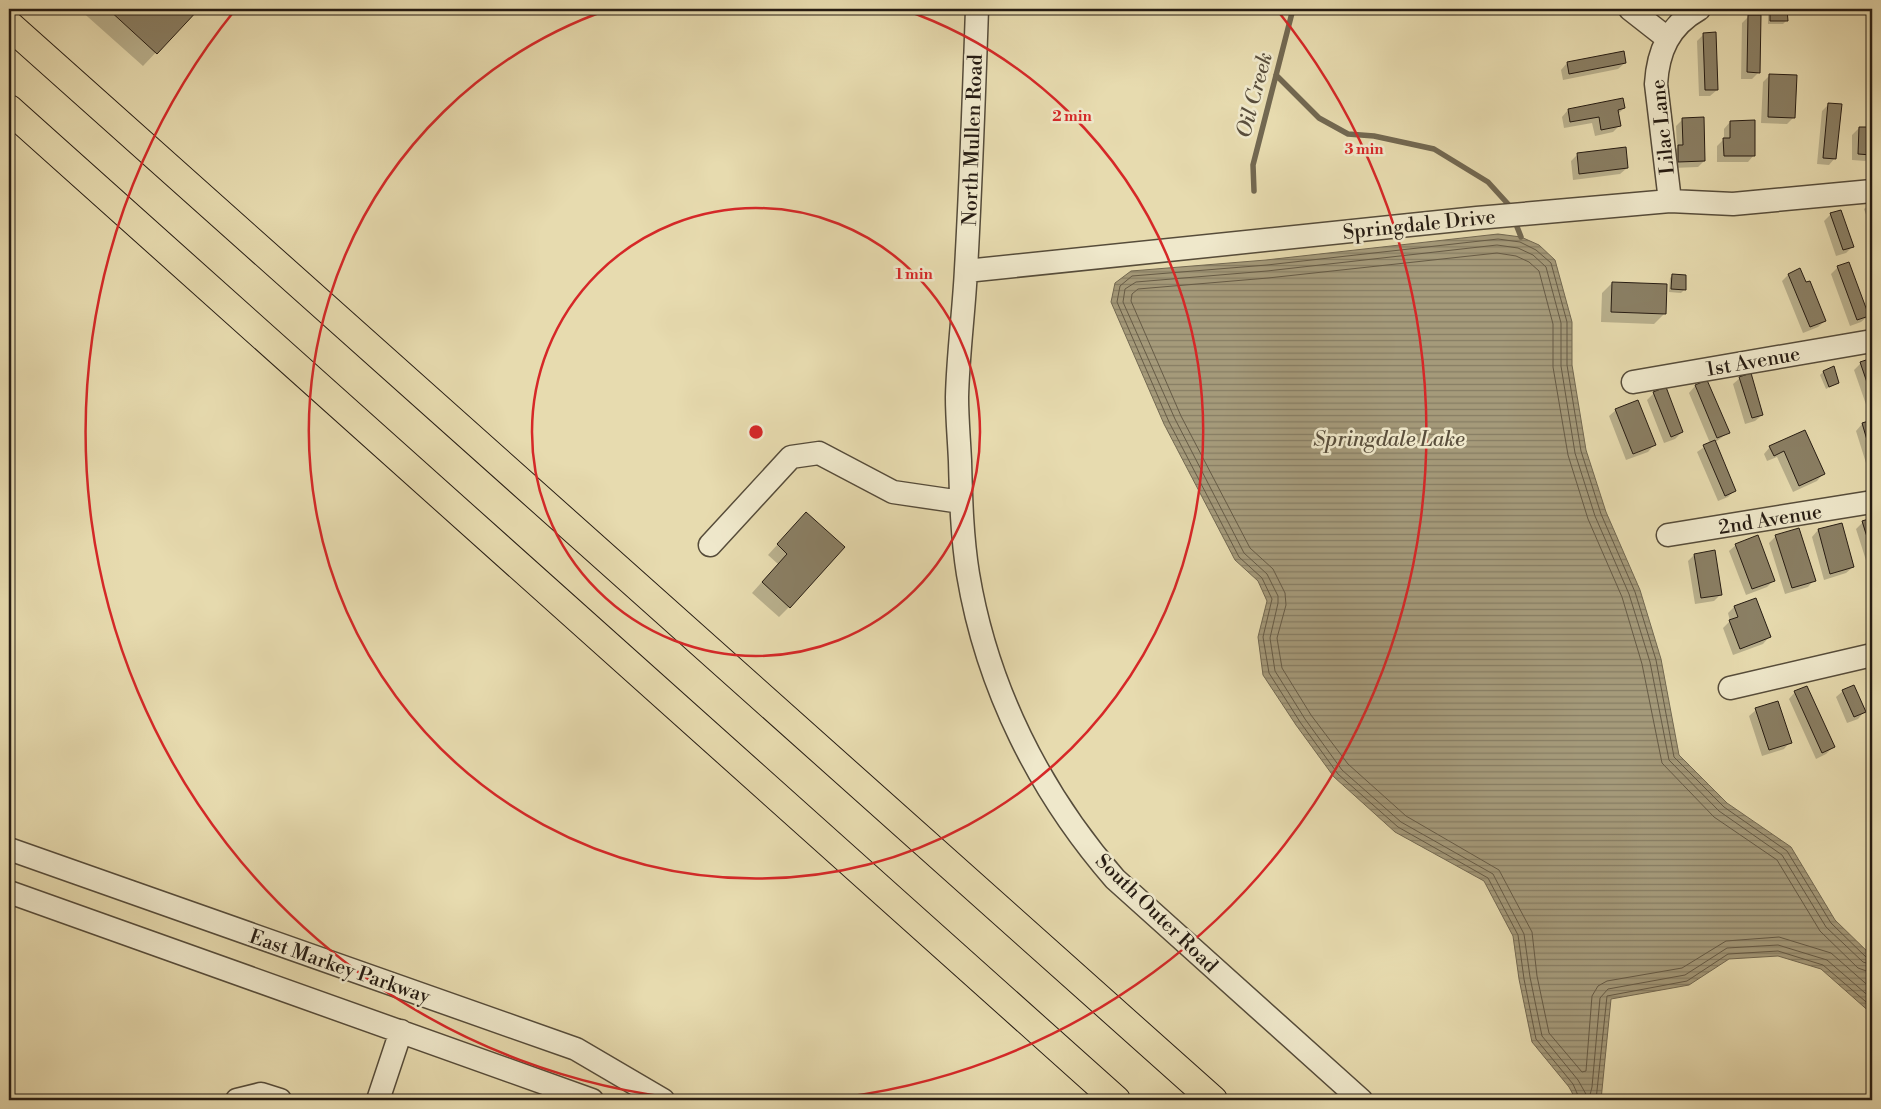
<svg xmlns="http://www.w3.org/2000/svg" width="1881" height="1109" viewBox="0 0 1881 1109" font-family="'Libre Bodoni',serif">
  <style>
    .water { fill: url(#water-rules); stroke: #726851 }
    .shadow { fill: #0003 }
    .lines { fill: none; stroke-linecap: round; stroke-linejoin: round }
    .shore { stroke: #665b46; stroke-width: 1 }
    .stream { stroke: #726851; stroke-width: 5.5 }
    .building { fill: #8a7f64; stroke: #261c13 }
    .minor-casing { stroke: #564c3a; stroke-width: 25 }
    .highway-casing { stroke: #261c13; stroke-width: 30 }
    .minor { stroke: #efe8cb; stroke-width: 22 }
    .highway { stroke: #e7dbaf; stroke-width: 28 }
    .ring { fill: none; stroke: #d62828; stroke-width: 2.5 }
    .labels { text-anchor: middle; stroke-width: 5; stroke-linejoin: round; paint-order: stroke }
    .street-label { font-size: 20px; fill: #261c13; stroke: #efe8cb }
    .water-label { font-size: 21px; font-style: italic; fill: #594e3c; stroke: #efe8cb }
    .centre { fill: #d62828; stroke: #efe8cb; stroke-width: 2.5 }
    .ring-label { font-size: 15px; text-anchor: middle; font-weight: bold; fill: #d62828; stroke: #efe8cb; stroke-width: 5; stroke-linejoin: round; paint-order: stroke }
  </style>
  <defs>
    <pattern id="water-rules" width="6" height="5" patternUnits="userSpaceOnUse" patternTransform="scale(1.25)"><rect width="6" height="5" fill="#a59a7a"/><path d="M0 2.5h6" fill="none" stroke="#867d63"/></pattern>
  </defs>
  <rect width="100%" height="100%" fill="#e7dbaf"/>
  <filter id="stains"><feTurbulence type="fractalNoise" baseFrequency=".004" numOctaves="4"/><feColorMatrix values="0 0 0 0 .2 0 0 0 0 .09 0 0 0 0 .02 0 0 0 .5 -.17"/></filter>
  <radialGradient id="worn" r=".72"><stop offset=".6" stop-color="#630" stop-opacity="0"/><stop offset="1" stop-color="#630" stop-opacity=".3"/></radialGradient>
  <!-- water -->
  <path class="water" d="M 1498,234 L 1521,237 L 1539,245 L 1555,260 L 1572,322 L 1572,365 L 1586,450 L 1606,512 L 1640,590 L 1661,659 L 1679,755 L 1727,803 L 1791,847 L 1835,920 L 1872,956 L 1872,1014 L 1821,969 L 1778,956 L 1729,959 L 1689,985 L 1611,999 L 1601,1100 L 1576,1100 L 1569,1087 L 1532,1042 L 1519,979 L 1513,936 L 1484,881 L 1395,832 L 1334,777 L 1296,725 L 1263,675 L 1258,637 L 1267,601 L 1258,581 L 1235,560 L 1164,424 L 1111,302 L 1115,283 L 1131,271 L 1266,260 Z"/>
  <!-- shadow -->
  <path class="shadow" d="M 79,9 L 197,9 L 143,66 Z
    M 1770,9 L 1786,9 L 1786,21 L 1783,24 L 1768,24 L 1768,12 Z
    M 1749,16 L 1759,72 L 1752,79 L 1741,79 L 1742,23 Z
    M 1704,34 L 1717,90 L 1710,96 L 1699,96 L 1697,41 Z
    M 1567,63 L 1625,63 L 1618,69 L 1563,80 L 1561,70 Z
    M 1770,75 L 1794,117 L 1787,124 L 1761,123 L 1763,82 Z
    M 1829,104 L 1835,158 L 1829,165 L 1817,164 L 1822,111 Z
    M 1624,108 L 1618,114 L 1620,125 L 1613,132 L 1595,136 L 1592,123 L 1564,128 L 1562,117 L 1568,110 Z
    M 1683,119 L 1704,161 L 1698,167 L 1672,168 L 1672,153 L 1677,148 L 1676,126 Z
    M 1730,122 L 1754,155 L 1748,162 L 1717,162 L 1717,146 L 1724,139 L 1724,129 Z
    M 1859,128 L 1872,128 L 1872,154 L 1865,161 L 1852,160 L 1852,135 Z
    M 1578,154 L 1627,168 L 1620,174 L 1573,180 L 1571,161 Z
    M 1872,202 L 1872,232 L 1864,209 Z
    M 1831,214 L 1853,246 L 1846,253 L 1836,256 L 1824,221 Z
    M 1838,267 L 1868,316 L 1861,322 L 1850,326 L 1831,274 Z
    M 1673,275 L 1684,290 L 1681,293 L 1669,292 L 1670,278 Z
    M 1788,275 L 1825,321 L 1818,327 L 1803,333 L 1782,281 Z
    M 1612,283 L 1664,314 L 1654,324 L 1601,322 L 1602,293 Z
    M 1872,359 L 1872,415 L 1870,416 L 1854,370 L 1861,363 Z
    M 1823,372 L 1838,383 L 1826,389 L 1820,375 Z
    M 1740,378 L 1762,415 L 1755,421 L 1745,424 L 1733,384 Z
    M 1706,382 L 1728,433 L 1714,443 L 1735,490 L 1728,497 L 1718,501 L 1697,452 L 1710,443 L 1689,393 L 1695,386 Z
    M 1654,393 L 1682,432 L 1675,439 L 1664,443 L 1647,400 Z
    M 1616,410 L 1654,445 L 1648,452 L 1626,460 L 1609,416 Z
    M 1872,421 L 1872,479 L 1871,479 L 1856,431 L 1862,424 Z
    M 1805,432 L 1823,474 L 1817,481 L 1793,492 L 1777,457 L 1767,461 L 1764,454 L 1770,447 Z
    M 1872,519 L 1872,579 L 1856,529 L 1863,522 Z
    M 796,524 L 789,607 L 779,617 L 752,593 L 778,564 L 768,555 Z
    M 1841,524 L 1853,567 L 1846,573 L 1824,580 L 1812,537 L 1818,530 Z
    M 1776,536 L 1814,580 L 1808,587 L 1785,594 L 1769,543 Z
    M 1736,545 L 1774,580 L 1767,587 L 1746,595 L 1729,551 Z
    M 1694,555 L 1721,594 L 1714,601 L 1695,604 L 1688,561 Z
    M 1755,599 L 1769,637 L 1763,644 L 1733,655 L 1723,628 L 1730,621 L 1728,613 L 1734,607 Z
    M 1843,691 L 1864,712 L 1858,719 L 1847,723 L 1836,697 Z
    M 1795,692 L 1833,747 L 1826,754 L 1816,759 L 1789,699 Z
    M 1756,710 L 1790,742 L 1784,749 L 1762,756 L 1749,716 Z"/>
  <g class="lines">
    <!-- shore -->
    <path class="shore" d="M 1872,965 L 1863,962 L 1826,927 L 1782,855 L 1719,811 L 1669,760 L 1650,662 L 1629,594 L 1595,516 L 1575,453 L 1561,366 L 1561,323 L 1546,267 L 1533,255 L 1518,248 L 1497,245 L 1267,271 L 1136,282 L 1125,289 L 1123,302 L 1175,419 L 1244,553 L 1267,574 L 1278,596 L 1278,603 L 1270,638 L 1275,671 L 1305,719 L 1342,770 L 1401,822 L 1493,874 L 1524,934 L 1530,977 L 1542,1036 L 1578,1080 L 1587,1096 L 1590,1095 L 1592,1087 L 1600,998 L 1608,989 L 1685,975 L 1727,948 L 1778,945 L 1827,960 L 1872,999
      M 1872,973 L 1858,968 L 1820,931 L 1777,860 L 1714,817 L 1662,763 L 1642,664 L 1622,597 L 1588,519 L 1568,455 L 1553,367 L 1553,324 L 1539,271 L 1529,262 L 1516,256 L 1497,253 L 1268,278 L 1138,289 L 1132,294 L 1131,301 L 1181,416 L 1250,548 L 1273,569 L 1285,593 L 1286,605 L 1277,638 L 1282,668 L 1311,715 L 1348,764 L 1406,816 L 1499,870 L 1532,932 L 1537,976 L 1549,1033 L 1582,1072 L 1586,1071 L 1592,996 L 1598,986 L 1607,981 L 1682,968 L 1726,941 L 1779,937 L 1831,953 L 1872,989
      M 1580,1100 L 1573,1084 L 1536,1039 L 1524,979 L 1518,935 L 1488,878 L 1398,827 L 1338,774 L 1300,722 L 1269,673 L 1263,637 L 1272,599 L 1262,578 L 1239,557 L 1169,422 L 1117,302 L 1120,286 L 1132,276 L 1267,265 L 1498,239 L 1520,242 L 1536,250 L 1551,263 L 1567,322 L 1567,365 L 1581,451 L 1601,514 L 1635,592 L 1656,660 L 1674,757 L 1724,807 L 1787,851 L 1831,923 L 1867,958 L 1872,959
      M 1596,1100 L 1607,996 L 1687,981 L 1728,954 L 1778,951 L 1823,965 L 1872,1007"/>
    <!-- stream -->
    <path class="stream" d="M 1276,75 L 1319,118 L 1348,134 L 1374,136 L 1434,149 L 1488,182 L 1508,204 L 1510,210
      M 1254,191 L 1253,165 L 1293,9
      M 1514,219 L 1521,237"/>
  </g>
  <!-- building -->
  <path class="building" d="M 108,9 L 199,9 L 157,54 Z
    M 1770,9 L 1787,9 L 1788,21 L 1770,21 Z
    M 1748,15 L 1761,15 L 1760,73 L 1747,72 Z
    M 1716,32 L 1718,90 L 1705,90 L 1703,33 Z
    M 1624,51 L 1626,63 L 1569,74 L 1567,62 Z
    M 1769,74 L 1797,75 L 1795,118 L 1768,117 Z
    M 1623,98 L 1625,108 L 1618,110 L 1621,126 L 1601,130 L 1599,117 L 1570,122 L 1568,109 Z
    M 1828,103 L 1842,104 L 1836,159 L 1823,158 Z
    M 1704,117 L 1705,161 L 1678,162 L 1678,145 L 1683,145 L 1682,118 Z
    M 1755,120 L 1755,156 L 1724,156 L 1723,138 L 1730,138 L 1730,121 Z
    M 1859,127 L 1872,127 L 1872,155 L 1858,154 Z
    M 1626,147 L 1628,168 L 1579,174 L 1577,153 Z
    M 1841,210 L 1854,247 L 1843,250 L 1830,213 Z
    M 1849,262 L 1869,316 L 1857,320 L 1837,266 Z
    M 1800,268 L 1806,282 L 1810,281 L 1826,321 L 1810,327 L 1788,274 Z
    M 1672,274 L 1686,275 L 1686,290 L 1671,289 Z
    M 1612,282 L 1667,284 L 1666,314 L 1611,312 Z
    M 1872,358 L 1872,397 L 1860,362 Z
    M 1834,366 L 1839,383 L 1829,387 L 1823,371 Z
    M 1751,373 L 1763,415 L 1752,418 L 1739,377 Z
    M 1707,380 L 1730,433 L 1717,438 L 1695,385 Z
    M 1666,387 L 1683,432 L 1671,437 L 1653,392 Z
    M 1638,400 L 1656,445 L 1633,454 L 1615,409 Z
    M 1872,420 L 1872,457 L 1862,423 Z
    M 1805,430 L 1825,474 L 1799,486 L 1784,451 L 1774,456 L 1769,446 Z
    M 1715,440 L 1736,491 L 1725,496 L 1703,445 Z
    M 806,512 L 845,547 L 790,608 L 762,582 L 787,554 L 777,544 Z
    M 1872,518 L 1872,553 L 1862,521 Z
    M 1842,523 L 1854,567 L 1830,574 L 1818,529 Z
    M 1799,528 L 1816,581 L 1792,588 L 1775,535 Z
    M 1758,535 L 1775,581 L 1752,589 L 1735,544 Z
    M 1715,550 L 1722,595 L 1701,598 L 1694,554 Z
    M 1756,598 L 1771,637 L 1740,649 L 1729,620 L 1738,617 L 1734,606 Z
    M 1854,685 L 1866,712 L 1854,717 L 1842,690 Z
    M 1807,686 L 1835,747 L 1822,753 L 1794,691 Z
    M 1778,701 L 1792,743 L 1769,750 L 1755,708 Z"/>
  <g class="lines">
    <!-- minor casing -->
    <g class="minor-casing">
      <path id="minor" d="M 977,9 C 974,95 971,182 966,269 C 964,311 958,354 957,397 C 957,418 959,439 960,461 C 961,499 962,537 968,574 C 987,688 1040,793 1115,879 L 1361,1100
        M 1630,9 L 1667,38
        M 1670,201 L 1656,84 C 1658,51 1669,26 1699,9
        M 966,271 L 1477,218 L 1670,201 L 1733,204 L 1872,191
        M 1633,382 L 1872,341
        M 1668,535 L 1872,502
        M 710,545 L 791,457 L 819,453 L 893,492 L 961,502
        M 1730,688 L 1872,655
        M 9,849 L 576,1049 L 663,1100
        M 9,892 L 592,1100
        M 237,1100 L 261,1094 L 280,1100
        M 378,1100 L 401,1031"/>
    </g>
    <!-- highway casing -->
    <g class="highway-casing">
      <path id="highway" d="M 9,25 L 1213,1100
        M 9,109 L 1116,1100"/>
    </g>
    <!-- minor -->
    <use href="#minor" class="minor"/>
    <!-- highway -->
    <use href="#highway" class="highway"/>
  </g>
  <!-- distance rings -->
  <g class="ring">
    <circle cx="756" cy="432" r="224"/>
    <path d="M902 9A447 447 0 1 1 610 9"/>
    <path d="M692 1100A671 671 0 0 1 235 10M1277 10A671 671 0 0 1 820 1100"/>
  </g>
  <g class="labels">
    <!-- street labels -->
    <g class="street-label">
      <text transform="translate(1662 127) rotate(-96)" y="7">Lilac Lane</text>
      <text transform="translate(972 140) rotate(-88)" y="7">North Mullen Road</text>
      <text transform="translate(1419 224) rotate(-6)" y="7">Springdale Drive</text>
      <text transform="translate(1753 361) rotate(-10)" y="7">1st Avenue</text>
      <text transform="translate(1770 519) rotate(-9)" y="7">2nd Avenue</text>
      <text transform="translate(1157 913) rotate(44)" y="7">South Outer Road</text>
      <text transform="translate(340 966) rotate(19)" y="7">East Markey Parkway</text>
    </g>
    <!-- water labels -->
    <g class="water-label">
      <text transform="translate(1254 95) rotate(-75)" y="7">Oil Creek</text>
      <text x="1389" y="446">Springdale Lake</text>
    </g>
  </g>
  <circle cx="756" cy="432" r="8" class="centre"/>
  <g class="ring-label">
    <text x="1072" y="121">2 min</text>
    <text x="1364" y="154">3 min</text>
    <text x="914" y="279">1 min</text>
  </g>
  <!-- margin -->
  <rect width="1881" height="1109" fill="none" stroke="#e7dbaf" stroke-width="30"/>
  <rect x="10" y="10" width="1861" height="1089" fill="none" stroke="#261c13" stroke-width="2.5"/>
  <rect x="15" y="15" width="1851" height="1079" fill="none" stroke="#261c13"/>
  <rect width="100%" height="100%" filter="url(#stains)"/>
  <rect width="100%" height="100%" fill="url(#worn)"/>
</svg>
